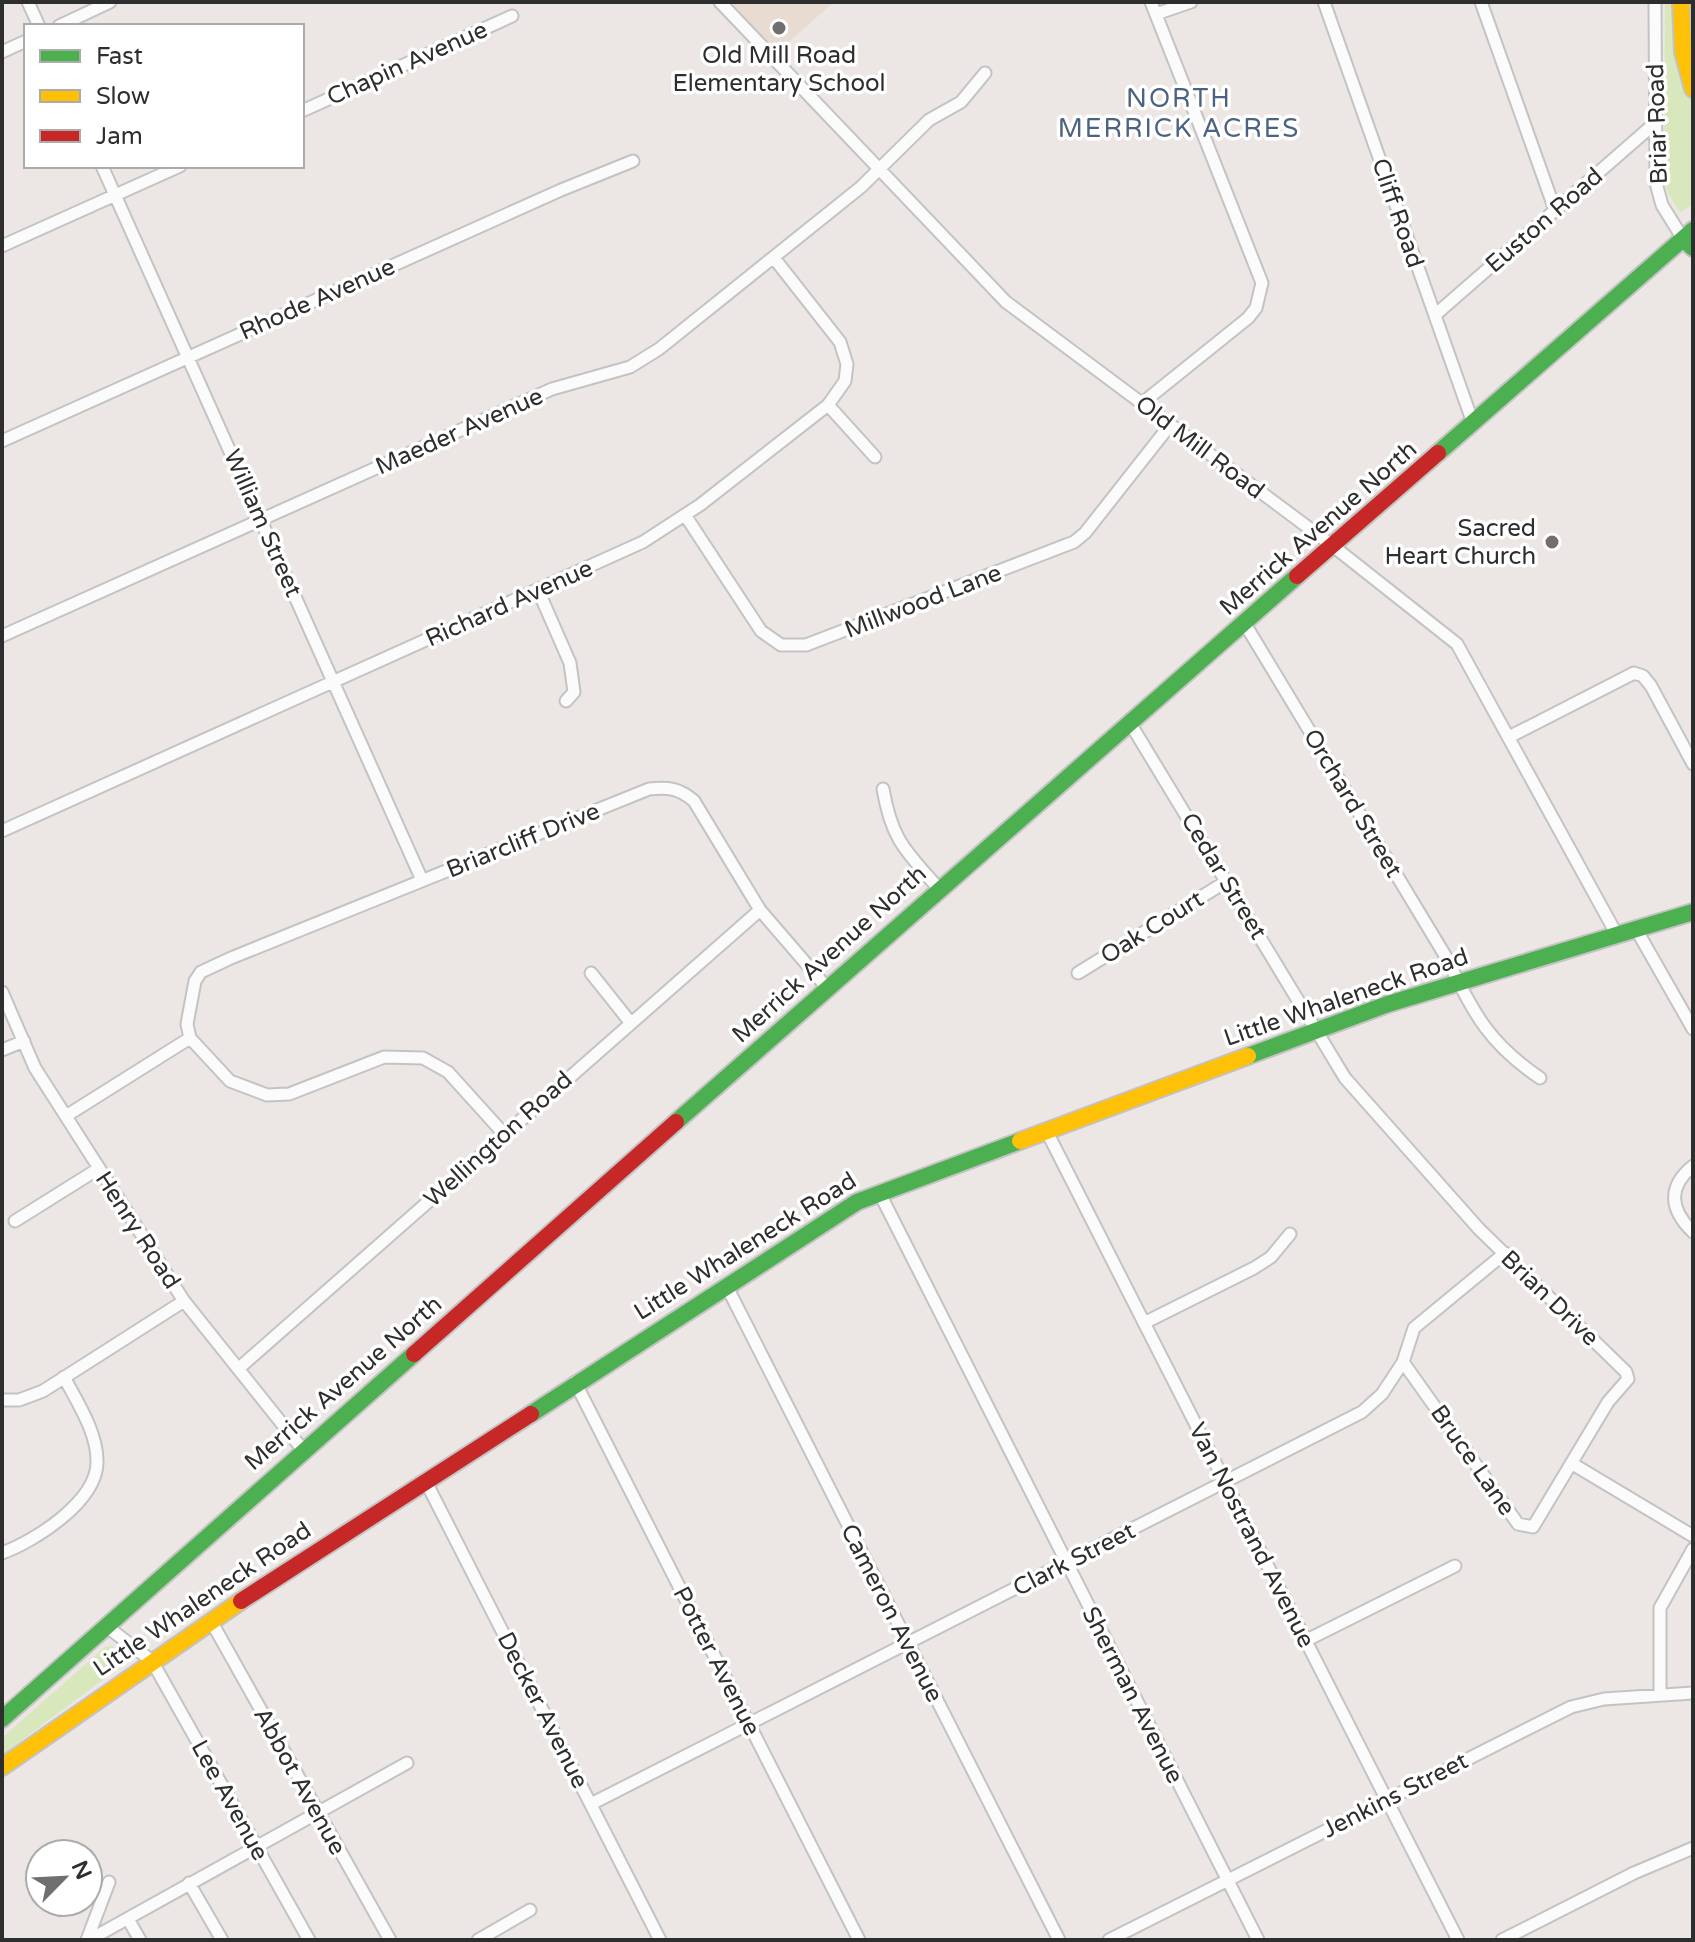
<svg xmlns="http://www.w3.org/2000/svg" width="1695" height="1942" viewBox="0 0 1695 1942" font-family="'Varela Round',sans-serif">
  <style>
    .education { fill: #e7dbd2 }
    .green { fill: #d8e7bc }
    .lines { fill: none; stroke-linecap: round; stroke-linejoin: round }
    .street-casing { stroke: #c4c3c3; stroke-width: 15 }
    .fast-casing { stroke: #c4c3c3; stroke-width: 20 }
    .slow-casing { stroke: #c4c3c3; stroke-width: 20 }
    .jam-casing { stroke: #c4c3c3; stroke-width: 20 }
    .street { stroke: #fcfbfb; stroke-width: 11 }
    .fast { stroke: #4caf50; stroke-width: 16 }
    .slow { stroke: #ffc107; stroke-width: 16 }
    .jam { stroke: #c62828; stroke-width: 16 }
    .poi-dot { fill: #706e6e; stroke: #fff; stroke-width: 3 }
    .labels { text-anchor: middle; stroke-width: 7; stroke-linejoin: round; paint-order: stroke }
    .poi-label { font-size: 24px; fill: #2e2e2e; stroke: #fff }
    .street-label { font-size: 24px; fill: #2e2e2e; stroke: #fff }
    .neighbourhood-label { font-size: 26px; letter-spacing: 2px; fill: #4b6282; stroke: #fff }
  </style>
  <rect width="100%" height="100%" fill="#ece6e4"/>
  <!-- education -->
  <path class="education" d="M 730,2 L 834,2 L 776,53 Z"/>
  <!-- green -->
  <path class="green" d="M 1665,2 L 1674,2 L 1682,80 L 1693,102 L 1693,205 L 1680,212 L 1667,192 L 1664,167 Z
    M 112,1646 L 120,1651 L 125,1663 L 2,1755 L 2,1738 L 105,1647 Z"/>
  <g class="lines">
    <!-- street casing -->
    <g class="street-casing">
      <path id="street" d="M 28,2 L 39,26
        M 720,2 L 1006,302 L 1333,546 L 1457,644 L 1617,935
        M 1324,2 L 1473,423
        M 1481,2 L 1555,210
        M 1655,2 L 1656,183 L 1662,205 L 1683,239
        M 1156,14 L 1191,2
        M 59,26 L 110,2
        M 2,52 L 26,41
        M 302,111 L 512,16
        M 102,166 L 422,880
        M 2,246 L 180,166
        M 1435,315 L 1654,124
        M 1141,404 L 1248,318 L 1256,308 L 1262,283 L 1151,2
        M 828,405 L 875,457
        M 2,441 L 561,190 L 633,161
        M 685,515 L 761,631 L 781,645 L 806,645 L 1074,542 L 1085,533 L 1170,425
        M 538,590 L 570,663 L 574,692 L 566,701
        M 1245,624 L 1446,957 C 1474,1013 1487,1042 1540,1078
        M 2,636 L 552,389 L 630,367 L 659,349 L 861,187 L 929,120 L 961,102 L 985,73
        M 1130,723 L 1345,1078 L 1479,1229 L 1626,1372 L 1628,1379 L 1608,1402 L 1533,1527 L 1518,1524 L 1403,1362
        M 1509,737 L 1634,673 L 1643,676 L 1651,686 L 1693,764
        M 883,789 C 892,841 906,851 939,889
        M 2,831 L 643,542 L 700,505 L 828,405 L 845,381 L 847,364 L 840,342 L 774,258
        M 1636,929 L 1693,1029
        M 591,973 L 630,1022
        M 1078,973 L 1227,881
        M 2,992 L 35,1068 L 184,1301 L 303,1450
        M 2,1050 L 24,1041
        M 66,1116 L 190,1038
        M 1046,1130 L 1458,1940
        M 504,1134 L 448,1072 L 423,1058 L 384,1057 L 289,1094 L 267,1095 L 230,1081 L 190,1038 L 187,1024 L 195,981 L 201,972 L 231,958 L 649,789 C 668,787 679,788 694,801 L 760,910 L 828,989
        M 1693,1166 C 1667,1187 1670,1210 1693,1232
        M 879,1192 L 1258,1940
        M 15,1221 L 98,1169
        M 726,1285 L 1059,1940
        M 1144,1323 L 1254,1268 L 1271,1257 L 1290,1234
        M 238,1369 L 760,910
        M 575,1382 L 859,1940
        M 2,1400 L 19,1400 L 43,1391 L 184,1301
        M 1571,1463 L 1693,1536
        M 425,1480 L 660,1940
        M 2,1553 C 35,1541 96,1502 97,1463 C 98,1433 77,1402 64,1377
        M 211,1621 L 390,1940
        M 106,1626 L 152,1661 L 309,1940
        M 1305,1641 L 1455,1566
        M 1660,1695 L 1660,1608 L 1693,1549
        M 591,1804 L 1362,1412 L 1382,1394 L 1403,1362 L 1414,1328 L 1505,1253
        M 189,1883 L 222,1940
        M 128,1919 L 140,1940
        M 87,1940 L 109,1882
        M 89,1940 L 407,1763
        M 478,1940 L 530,1910
        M 1109,1940 L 1571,1707 L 1604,1699 L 1693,1693
        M 1502,1940 L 1634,1873 L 1693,1848"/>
    </g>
    <!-- fast casing -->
    <g class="fast-casing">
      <path id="fast" d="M 1683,239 L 1693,248
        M 1438,453 L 1693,230
        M 1248,1056 L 1388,1004 L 1693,912
        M 676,1122 L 1297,576
        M 531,1414 L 857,1202 L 1020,1141
        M 2,1719 L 414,1354"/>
    </g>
    <!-- slow casing -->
    <g class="slow-casing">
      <path id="slow" d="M 1681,2 L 1683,52 L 1693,89
        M 1020,1141 L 1248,1056
        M 2,1767 L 241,1601"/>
    </g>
    <!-- jam casing -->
    <g class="jam-casing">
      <path id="jam" d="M 1297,576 L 1438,453
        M 414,1354 L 676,1122
        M 241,1601 L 531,1414"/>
    </g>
    <!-- street -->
    <use href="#street" class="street"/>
    <!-- fast -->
    <use href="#fast" class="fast"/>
    <!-- slow -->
    <use href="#slow" class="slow"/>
    <!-- jam -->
    <use href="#jam" class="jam"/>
  </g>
  <!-- markers -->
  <g class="poi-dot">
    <circle cx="779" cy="28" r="8"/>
    <circle cx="1552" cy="542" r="8"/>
  </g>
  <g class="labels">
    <!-- poi labels -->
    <g class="poi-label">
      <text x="779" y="63">Old Mill Road<tspan x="779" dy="28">Elementary School</tspan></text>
      <text x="1536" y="536" text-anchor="end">Sacred<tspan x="1536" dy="28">Heart Church</tspan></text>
    </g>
    <!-- street labels -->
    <g class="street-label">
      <text transform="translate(407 63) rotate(-24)" y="8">Chapin Avenue</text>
      <text transform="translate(1657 124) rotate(-92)" y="8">Briar Road</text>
      <text transform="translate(1398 213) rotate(71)" y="8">Cliff Road</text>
      <text transform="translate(1544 220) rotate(-41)" y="8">Euston Road</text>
      <text transform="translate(317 299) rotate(-24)" y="8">Rhode Avenue</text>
      <text transform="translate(459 431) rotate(-24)" y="8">Maeder Avenue</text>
      <text transform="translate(1200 447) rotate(37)" y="8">Old Mill Road</text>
      <text transform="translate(263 523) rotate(66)" y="8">William Street</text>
      <text transform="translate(1318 528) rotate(-41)" y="8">Merrick Avenue North</text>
      <text transform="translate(923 601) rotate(-21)" y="8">Millwood Lane</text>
      <text transform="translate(509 603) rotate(-24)" y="8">Richard Avenue</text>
      <text transform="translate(1353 803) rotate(59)" y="8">Orchard Street</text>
      <text transform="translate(523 840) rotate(-22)" y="8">Briarcliff Drive</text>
      <text transform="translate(1224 876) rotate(59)" y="8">Cedar Street</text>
      <text transform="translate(1152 927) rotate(-32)" y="8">Oak Court</text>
      <text transform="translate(829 954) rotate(-42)" y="8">Merrick Avenue North</text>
      <text transform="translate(1346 997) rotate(-19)" y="8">Little Whaleneck Road</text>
      <text transform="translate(498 1139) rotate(-42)" y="8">Wellington Road</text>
      <text transform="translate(138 1230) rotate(57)" y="8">Henry Road</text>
      <text transform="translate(745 1246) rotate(-32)" y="8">Little Whaleneck Road</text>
      <text transform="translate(1550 1298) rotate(44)" y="8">Brian Drive</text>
      <text transform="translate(343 1383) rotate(-41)" y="8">Merrick Avenue North</text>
      <text transform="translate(1473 1460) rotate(55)" y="8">Bruce Lane</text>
      <text transform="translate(1252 1535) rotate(63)" y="8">Van Nostrand Avenue</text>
      <text transform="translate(1074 1559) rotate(-27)" y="8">Clark Street</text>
      <text transform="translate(202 1599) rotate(-34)" y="8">Little Whaleneck Road</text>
      <text transform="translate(892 1613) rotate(63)" y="8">Cameron Avenue</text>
      <text transform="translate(717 1661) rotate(63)" y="8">Potter Avenue</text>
      <text transform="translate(1133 1695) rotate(63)" y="8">Sherman Avenue</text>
      <text transform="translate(543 1710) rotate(63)" y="8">Decker Avenue</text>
      <text transform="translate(300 1781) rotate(61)" y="8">Abbot Avenue</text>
      <text transform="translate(1395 1795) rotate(-27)" y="8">Jenkins Street</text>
      <text transform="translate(230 1800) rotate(61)" y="8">Lee Avenue</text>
    </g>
    <!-- neighbourhood labels -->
    <g class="neighbourhood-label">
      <text x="1179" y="107">NORTH<tspan x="1179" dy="30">MERRICK ACRES</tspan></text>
    </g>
  </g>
  <!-- border -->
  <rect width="1695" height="1942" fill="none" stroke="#2e2e2e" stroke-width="8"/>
  <!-- legend -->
  <rect x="24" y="24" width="280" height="144" fill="#ffffff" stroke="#ababab" stroke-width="2"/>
  <rect x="40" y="50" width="40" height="12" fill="#4caf50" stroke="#ababab" stroke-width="2"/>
  <text x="96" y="64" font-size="24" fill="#2e2e2e">Fast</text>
  <rect x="40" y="90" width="40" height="12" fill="#ffc107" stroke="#ababab" stroke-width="2"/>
  <text x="96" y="104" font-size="24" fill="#2e2e2e">Slow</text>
  <rect x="40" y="130" width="40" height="12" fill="#c62828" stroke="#ababab" stroke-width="2"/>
  <text x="96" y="144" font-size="24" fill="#2e2e2e">Jam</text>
  <!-- north arrow -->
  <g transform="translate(64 1878) rotate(66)"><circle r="38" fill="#ffffff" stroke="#ababab" stroke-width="2"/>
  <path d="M0-6L14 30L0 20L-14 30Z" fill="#706e6e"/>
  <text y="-12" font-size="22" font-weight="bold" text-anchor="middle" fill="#2e2e2e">N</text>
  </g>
</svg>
